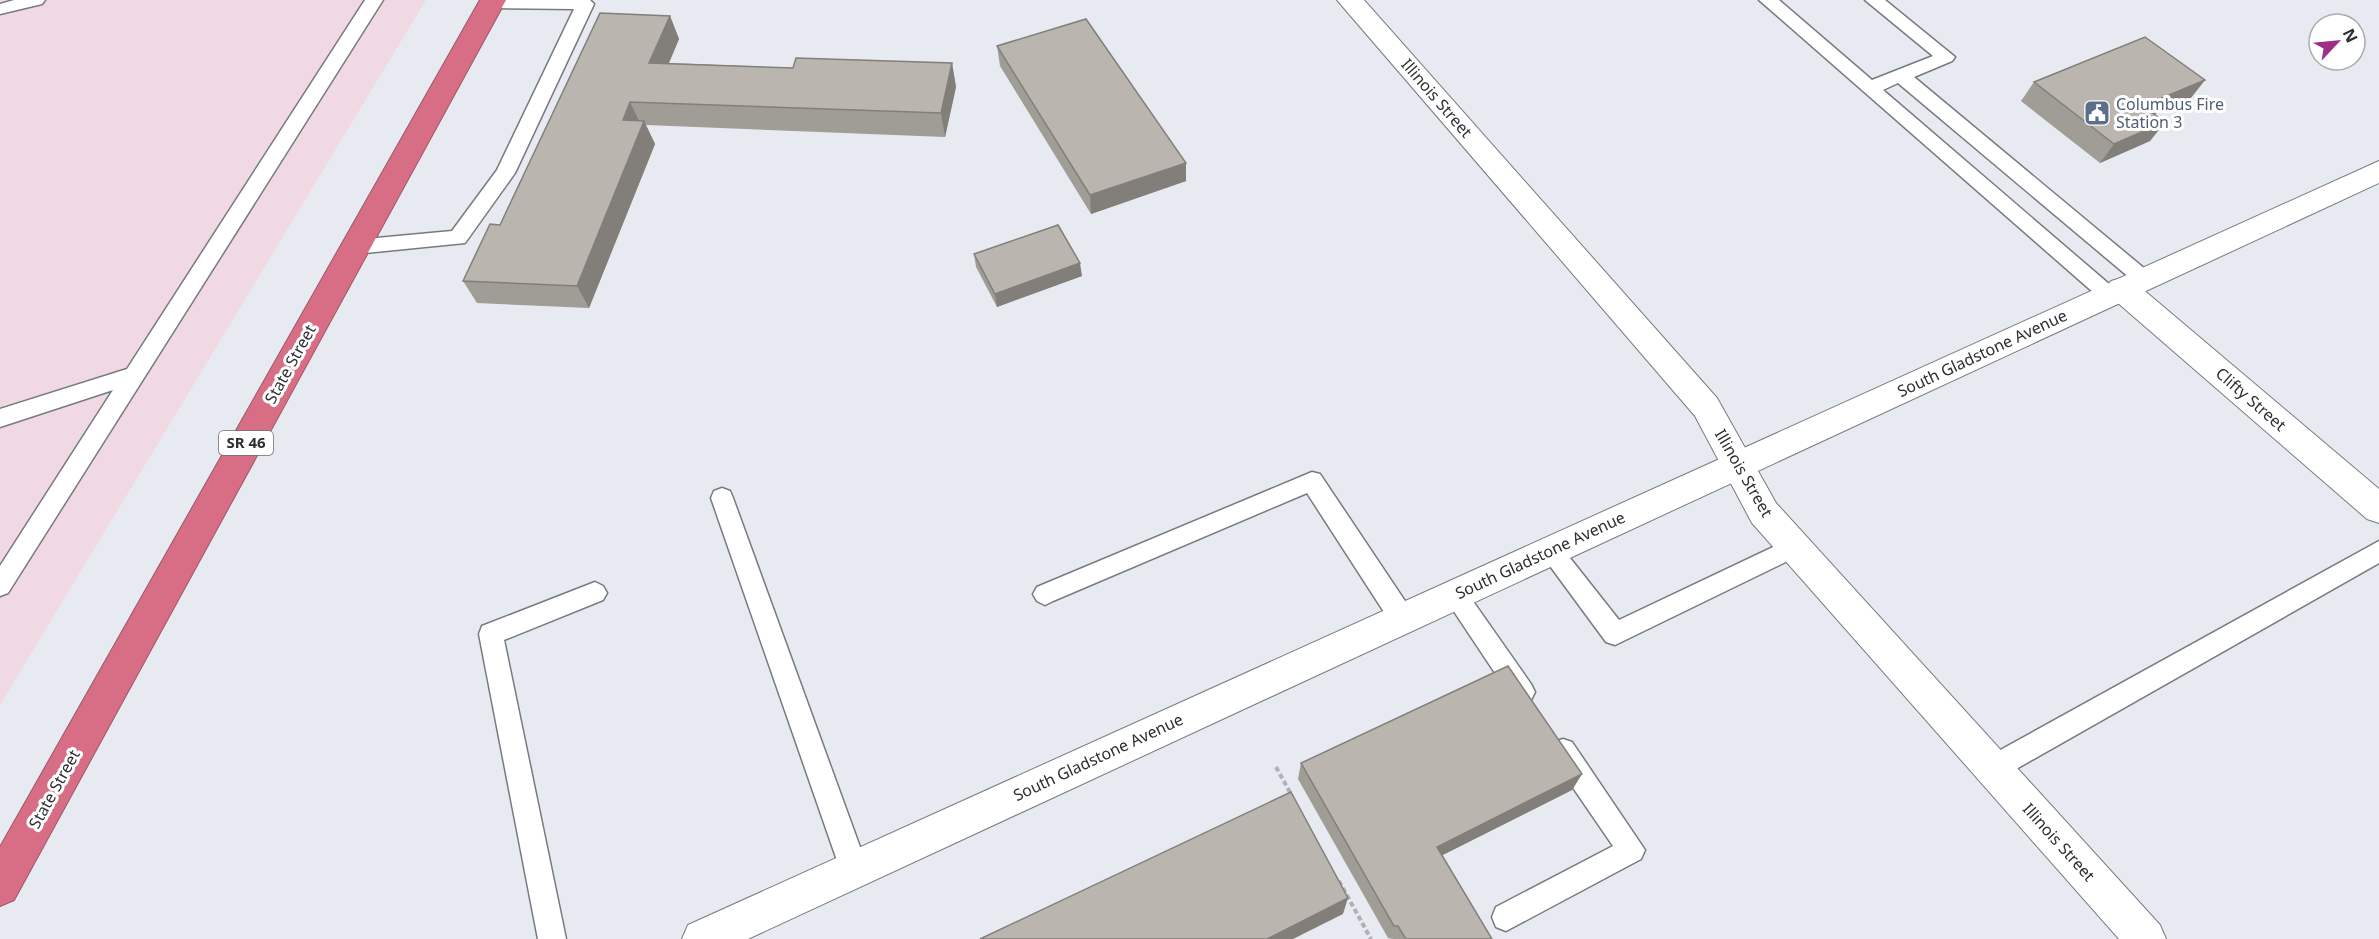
<svg xmlns="http://www.w3.org/2000/svg" width="2379" height="939" viewBox="0 0 2379 939" font-family="'Noto Sans',sans-serif">
  <style>
    .industrial { fill: #f1d9e4 }
    .lines { fill: none; stroke-linecap: round; stroke-linejoin: round }
    .lane-casing { stroke: #777a80; stroke-width: 3 }
    .street-casing { stroke: #777a80; stroke-width: 2 }
    .secondary-casing { stroke: #777a80; stroke-width: 2 }
    .highway-casing { stroke: #9c5868; stroke-width: 2 }
    .path { stroke: #aeb1b6; stroke-width: 4; stroke-dasharray: 5 3; stroke-linecap: butt }
    .lane { fill: #fff; fill-rule: evenodd }
    .street { fill: #fff; fill-rule: evenodd }
    .secondary { fill: #fff; fill-rule: evenodd }
    .highway { fill: #d86e85; fill-rule: evenodd }
    .wall { fill: #a09c96 }
    .shaded-wall { fill: #827f7a }
    .building { fill: #bab5af; stroke: #827f7a; stroke-width: 1.5 }
    .labels { text-anchor: middle; stroke-width: 6; stroke-linejoin: round; paint-order: stroke }
    .shield { fill: #fff; stroke: #6c6d6f; stroke-width: 1.5 }
    .shield-label { font-size: 15px; font-weight: bold; fill: #2d2e31 }
    .street-label { font-size: 16px; fill: #2d2e31; stroke: #fff }
    .service-label { font-size: 16px; fill: #4e5e75; stroke: #fff; text-anchor: start }
  </style>
  <rect width="100%" height="100%" fill="#e7ebf1"/>
  <!-- industrial -->
  <path class="industrial" d="M 0,0 L 426,0 L 0,705 Z"/>
  <g class="lines">
    <!-- lane casing -->
    <g class="lane-casing">
      <path id="lane" d="M 14,0 L 45,0 L 42,4 L 0,14 L 0,4 Z
        M 365,0 L 383,0 L 8,593 L 0,596 L 0,566 L 113,390 L 0,427 L 0,409 L 127,369 Z
        M 484,0 L 590,0 L 594,4 L 515,173 L 465,243 L 355,254 L 348,252 L 345,247 L 348,242 L 355,240 L 452,231 L 497,170 L 574,9 L 491,8 L 485,7 L 482,3 Z
        M 1759,0 L 1779,0 L 1872,80 L 1933,56 L 1865,0 L 1885,0 L 1955,57 L 1952,61 L 1914,77 L 2151,274 L 2154,279 L 2151,284 L 2144,287 L 2137,284 L 1898,83 L 1883,90 L 2116,290 L 2119,295 L 2116,300 L 2109,303 L 2102,300 Z
        M 1312,472 L 1320,474 L 1411,610 L 1414,618 L 1411,626 L 1402,629 L 1393,626 L 1307,493 L 1053,601 L 1045,605 L 1037,601 L 1033,594 L 1037,587 Z
        M 722,488 L 730,491 L 733,498 L 868,869 L 864,879 L 854,882 L 844,879 L 840,869 L 711,498 L 714,491 Z
        M 1794,537 L 1802,540 L 1806,547 L 1802,554 L 1615,645 L 1606,642 L 1539,551 L 1543,544 L 1551,541 L 1559,544 L 1619,620 Z
        M 2379,541 L 2379,563 L 2002,777 L 1993,780 L 1984,777 L 1980,768 L 1984,759 Z
        M 595,582 L 603,586 L 607,593 L 603,600 L 504,640 L 566,939 L 538,939 L 479,634 L 482,626 Z
        M 1455,583 L 1463,587 L 1531,684 L 1535,692 L 1531,700 L 1522,704 L 1513,700 L 1447,601 L 1443,594 L 1447,587 Z
        M 1563,739 L 1572,742 L 1645,850 L 1641,859 L 1506,931 L 1496,927 L 1492,917 L 1496,907 L 1613,846 L 1554,760 L 1550,751 L 1554,742 Z"/>
    </g>
    <!-- street casing -->
    <g class="street-casing">
      <path id="street" d="M 1337,0 L 1364,0 L 1717,398 L 1776,503 L 2160,925 L 2166,939 L 2119,939 L 1752,523 L 1695,416 Z
        M 2122,278 L 2133,281 L 2379,489 L 2379,523 L 2367,519 L 2111,297 L 2107,289 L 2111,281 Z"/>
    </g>
    <!-- secondary casing -->
    <g class="secondary-casing">
      <path id="secondary" d="M 2379,161 L 2379,183 L 748,939 L 682,939 L 688,925 Z"/>
    </g>
    <!-- highway casing -->
    <g class="highway-casing">
      <path id="highway" d="M 480,0 L 506,0 L 14,900 L 0,906 L 0,847 Z"/>
    </g>
    <!-- path -->
    <path class="path" d="M 1276,767 L 1292,796
      M 1339,881 L 1371,939"/>
    <!-- lane -->
    <use href="#lane" class="lane"/>
    <!-- street -->
    <use href="#street" class="street"/>
    <!-- secondary -->
    <use href="#secondary" class="secondary"/>
    <!-- highway -->
    <use href="#highway" class="highway"/>
  </g>
  <!-- wall -->
  <path class="wall" d="M 670,16 L 679,39 L 669,63 L 793,68 L 952,63 L 956,87 L 945,137 L 646,125 L 655,144 L 589,308 L 477,303 L 463,281 L 500,225 Z
    M 997,46 L 1186,163 L 1186,181 L 1091,214 L 1000,66 Z
    M 2205,80 L 2190,99 L 2154,114 L 2165,122 L 2150,141 L 2100,163 L 2021,101 L 2034,82 Z
    M 974,254 L 1082,276 L 997,307 L 976,267 Z
    M 1301,763 L 1582,774 L 1572,790 L 1442,855 L 1492,939 L 1393,939 L 1388,938 L 1298,779 Z"/>
  <!-- shaded-wall -->
  <path class="shaded-wall" d="M 670,16 L 679,39 L 659,86 L 649,63 Z
    M 952,63 L 956,87 L 945,137 L 941,113 Z
    M 2205,80 L 2190,99 L 2129,125 L 2143,106 Z
    M 630,102 L 641,125 L 623,120 Z
    M 644,121 L 655,144 L 589,308 L 577,286 Z
    M 2165,122 L 2150,141 L 2100,163 L 2114,144 Z
    M 1186,163 L 1186,181 L 1091,214 L 1090,195 Z
    M 1080,263 L 1082,276 L 997,307 L 995,294 Z
    M 1582,774 L 1572,790 L 1431,861 L 1437,847 Z
    M 1348,898 L 1343,914 L 1293,939 L 1267,939 Z"/>
  <!-- building -->
  <path class="building" d="M 600,13 L 670,16 L 649,63 L 793,68 L 796,58 L 952,63 L 941,113 L 630,102 L 623,120 L 644,121 L 577,286 L 463,281 L 490,224 L 500,225 Z
    M 1086,19 L 1186,163 L 1090,195 L 997,46 Z
    M 2145,37 L 2205,80 L 2143,106 L 2165,122 L 2114,144 L 2034,82 Z
    M 1058,225 L 1080,263 L 995,294 L 974,254 Z
    M 1508,666 L 1582,774 L 1437,847 L 1492,939 L 1406,939 L 1398,926 L 1394,926 L 1301,763 Z
    M 1291,792 L 1348,898 L 1267,939 L 980,939 Z"/>
  <!-- icons -->
  <defs>
    <g id="civic-square" transform="scale(1.35)"><rect x="-9" y="-9" width="18" height="18" rx="4" fill="#5c6f8a" stroke="#fff"/><path d="M-.6-6.5H3V-4.5H.6V-3L4-1V1h2V6H-6V1h2V-1L-.6-3ZM-1.2 2.5V6h2.4V2.5Z" fill="#fff"/></g>
  </defs>
  <g fill-rule="evenodd">
    <use href="#civic-square" x="2097" y="113"/>
  </g>
  <g class="labels">
    <!-- shield labels -->
    <rect class="shield" x="219" y="431" width="54" height="24" rx="4.5"/>
    <g class="shield-label">
      <text x="246" y="448">SR 46</text>
    </g>
    <!-- street labels -->
    <g class="street-label">
      <text transform="translate(1437 98) rotate(49)" y="6">Illinois Street</text>
      <text transform="translate(1982 353) rotate(-25)" y="6">South Gladstone Avenue</text>
      <text transform="translate(290 364) rotate(-61)" y="6">State Street</text>
      <text transform="translate(2251 399) rotate(41)" y="6">Clifty Street</text>
      <text transform="translate(1744 473) rotate(60)" y="6">Illinois Street</text>
      <text transform="translate(1540 555) rotate(-25)" y="6">South Gladstone Avenue</text>
      <text transform="translate(1098 757) rotate(-25)" y="6">South Gladstone Avenue</text>
      <text transform="translate(54 789) rotate(-61)" y="6">State Street</text>
      <text transform="translate(2059 842) rotate(48)" y="6">Illinois Street</text>
    </g>
    <!-- service labels -->
    <g class="service-label">
      <text x="2116" y="110">Columbus Fire<tspan x="2116" dy="18">Station 3</tspan></text>
    </g>
  </g>
  <!-- north arrow -->
  <g transform="translate(2337 42) rotate(64)"><circle r="28" fill="#ffffff" stroke="#ababad" stroke-width="1.5"/>
  <path d="M0-4.5L10 22L0 15L-10 22Z" fill="#a02d88"/>
  <text y="-9" font-size="16" font-weight="bold" text-anchor="middle" fill="#2d2e31">N</text>
  </g>
</svg>
